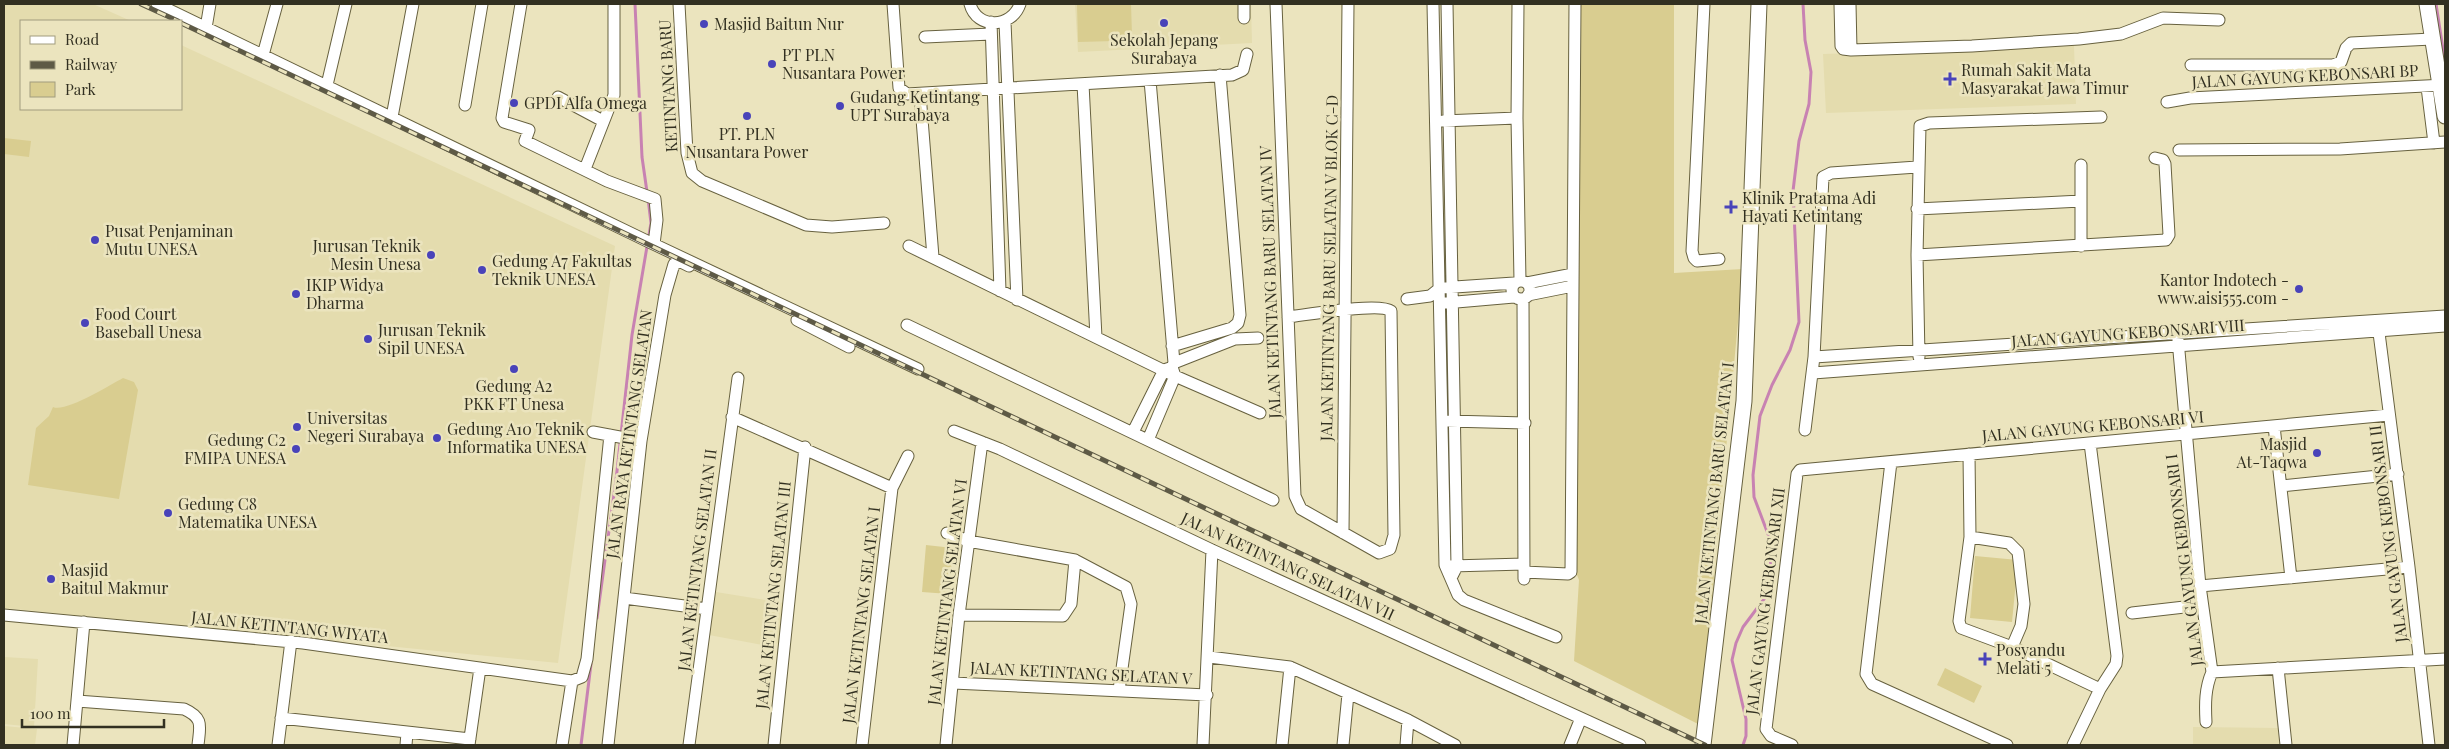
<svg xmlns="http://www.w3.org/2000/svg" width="2449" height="749" viewBox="0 0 2449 749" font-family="'Playfair Display',serif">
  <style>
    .built { fill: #e4dcae }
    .green { fill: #d9cd90 }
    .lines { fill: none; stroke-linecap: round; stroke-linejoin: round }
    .stream { stroke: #c882b2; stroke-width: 3 }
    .street-casing { stroke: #67613f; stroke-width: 13 }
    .secondary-casing { stroke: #67613f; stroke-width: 17 }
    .street { stroke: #fff; stroke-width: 11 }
    .secondary { stroke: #fff; stroke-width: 15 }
    .rail-casing { stroke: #5e5a46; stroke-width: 5 }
    .rail { stroke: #ebe4be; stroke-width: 3; stroke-dasharray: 9; stroke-linecap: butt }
    .poi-dot { fill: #4943b9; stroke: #ebe4be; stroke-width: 2 }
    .labels { text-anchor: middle; stroke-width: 5; stroke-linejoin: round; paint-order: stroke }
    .poi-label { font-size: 16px; fill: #323021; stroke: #ebe4be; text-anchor: start }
    .street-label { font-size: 16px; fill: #323021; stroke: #ebe4be }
  </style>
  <rect width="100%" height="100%" fill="#ebe4be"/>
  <!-- built -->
  <path class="built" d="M 4,4 L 93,4 L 131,21 L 21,21 L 21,109 L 181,109 L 181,45 L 615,246 L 558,663 L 4,608 Z
    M 1075,4 L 1251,4 L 1252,43 L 1078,52 Z
    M 2074,46 L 2076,104 L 1826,113 L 1823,54 Z
    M 716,592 L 784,603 L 779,643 L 768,646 L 709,635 Z
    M 4,657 L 38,659 L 34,727 L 4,724 Z
    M 4,726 L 37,729 L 35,745 L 4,745 Z
    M 2193,727 L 2278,728 L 2279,745 L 2193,745 Z"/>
  <!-- green -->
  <path class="green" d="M 1077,4 L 1131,4 L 1132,35 L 1115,35 L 1115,41 L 1078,42 Z
    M 1602,4 L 1674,4 L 1674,273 L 1743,269 L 1700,725 L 1574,661 L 1579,580 L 1575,570 L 1580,5 Z
    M 4,138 L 31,141 L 29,157 L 4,154 Z
    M 123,378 L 134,382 L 138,390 L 119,499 L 28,485 L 36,428 L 49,416 L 53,407 C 65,413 110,385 123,378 Z
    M 926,545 L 953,548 L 949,594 L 922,592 Z
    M 1975,556 L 2018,560 L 2012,622 L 1970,618 Z
    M 1945,668 L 1982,686 L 1974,703 L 1937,685 Z"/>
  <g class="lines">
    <!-- stream -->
    <path class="stream" d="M 635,4 L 642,157 L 647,192
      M 2436,4 L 2445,62
      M 597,618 L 616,480 L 632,335 L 651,223 L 648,198
      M 581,745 L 591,664
      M 1743,745 L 1746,736 L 1746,719 L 1732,660 L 1736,643 L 1743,627 L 1770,591 L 1771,542 L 1754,497 L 1753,475 L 1760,416 L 1772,385 L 1790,350 L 1799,322 L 1793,191 L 1799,141 L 1809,104 L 1811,72 L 1805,40 L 1803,4"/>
    <!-- street casing -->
    <g class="street-casing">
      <path id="street" d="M 157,4 L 647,241 L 918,369
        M 521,4 L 502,118 L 504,122 L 529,130 L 525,141 L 607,181 L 655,199 L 657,220 L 654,244
        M 679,4 L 687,153 L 692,173 L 702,181 L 806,225 L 832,227 L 884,223
        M 893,4 L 899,88 L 907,94 L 1232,75 L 1243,70 L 1247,54
        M 970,4 C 977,30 1012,28 1020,4
        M 1276,4 L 1295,496 L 1301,509 L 1379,553 L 1390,549 L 1394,535 L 1391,311 C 1380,302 1306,315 1288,317
        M 1433,4 L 1445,565 L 1458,595 L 1464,600 L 1556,637
        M 1447,4 L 1457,566 L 1451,578
        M 1518,4 L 1517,118 L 1520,281
        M 1704,4 L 1692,251 L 1694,258 L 1697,261 L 1719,259
        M 1840,4 L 1841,46 L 1843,49 L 1851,50 L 1972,46 L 2079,39 L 2121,34 L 2163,18 L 2219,20
        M 1850,4 L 1851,50
        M 1244,18 L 1244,4
        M 991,22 L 1000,291
        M 1005,22 L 1017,300
        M 206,28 L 210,4
        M 925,37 L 991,34
        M 263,55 L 277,4
        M 2191,65 L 2333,65 L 2341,62 L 2346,48 L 2351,43 L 2432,39
        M 1083,84 L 1096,337
        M 327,85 L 346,4
        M 2427,87 L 2434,143
        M 920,94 L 933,257
        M 558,97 L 603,121
        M 2167,102 L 2190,98 L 2445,85
        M 465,105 L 482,4
        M 392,117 L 413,4
        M 1443,121 L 1517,118
        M 2179,150 L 2340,149 L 2445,142
        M 2081,165 L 2081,246
        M 585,169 L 614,95 L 614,4
        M 1917,209 L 2081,201
        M 909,246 L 1175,376 L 1260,413
        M 1917,255 L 2166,240 L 2169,235 L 2165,164 L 2163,160 L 2155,158
        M1512 290a9 9 0 1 1 18 0a9 9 0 1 1-18 0Z
        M 1527,283 L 1573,274
        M 1528,295 L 1573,286
        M 1407,299 L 1430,296 L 1440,288 L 1514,283
        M 1523,299 L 1524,579
        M 1445,303 L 1514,297
        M 797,320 L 849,347
        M 907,325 L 1273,500
        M 2378,325 L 2409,567 L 2429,745
        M 2178,340 L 2200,586 L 2212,672 L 2445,659
        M 1172,346 L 1232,328 L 1238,323 L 1240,315 L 1220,75
        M 1814,357 L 2445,316
        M 1919,357 L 1917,255 L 1920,126 L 1929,123 L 2101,117
        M 1174,363 L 1235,339 L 1258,338
        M 1813,373 L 2445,326
        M 732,417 L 892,488
        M 1449,421 L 1525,423
        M 2274,426 L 2291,578
        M 1805,430 L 1814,357 L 1823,177 L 1831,173 L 1917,167
        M 954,431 L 1000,449 L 1212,550 L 1640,745
        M 593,432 L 641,441
        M 1133,432 L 1164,370 L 1170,368
        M 1148,440 L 1175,376 L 1172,367 L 1174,363 L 1150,80
        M 1969,454 L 1970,537 L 1959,621 L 1961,628 L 2012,647 L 2100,689
        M 1891,462 L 1866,674 L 1872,684 L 2007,745
        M 2281,486 L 2398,474
        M 947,533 L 968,541 L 1075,560 L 1126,587 L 1131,604 L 1119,690
        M 1343,533 L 1348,4
        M 1970,537 L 2009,543 L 2018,552 L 2024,604 L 2021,626 L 2012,647
        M 1451,566 L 1524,564
        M 1524,572 L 1568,574 L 1571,572 L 1575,4
        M 2200,586 L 2409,567
        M 624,598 L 707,609
        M 2132,613 L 2202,605
        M 4,615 L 303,643 L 572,681 L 562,745
        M 959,615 L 1063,616 L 1071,604 L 1075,560
        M 1209,657 L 1290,667 L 1408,720 L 1455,745
        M 2278,668 L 2286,745
        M 572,681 L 582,677 L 587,659 L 610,435
        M 953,683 L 1207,695
        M 77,701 L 184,709 C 204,718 200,726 198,745
        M 281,718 L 470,739
        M 2206,722 C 2205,704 2205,688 2212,672
        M 73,745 L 84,622
        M 278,745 L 291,641
        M 406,745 L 407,733
        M 469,745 L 480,668
        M 608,745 L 641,441 L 665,295 L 674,264 L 681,262 L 689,266
        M 689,745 L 738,378
        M 774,745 L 805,447
        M 862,745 L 892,488 L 908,456
        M 946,745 L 959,615 L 982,442
        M 1203,745 L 1212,550
        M 1282,745 L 1290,667
        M 1343,745 L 1348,694
        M 1406,745 L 1408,720
        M 1570,745 L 1581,718
        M 1792,745 L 1771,736 L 1766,729 L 1797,474 L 1800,470 L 2389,415
        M 2073,745 L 2100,689 L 2116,664 L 2117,656 L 2090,443"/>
    </g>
    <!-- secondary casing -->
    <g class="secondary-casing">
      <path id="secondary" d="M 2427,4 L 2445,116
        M 1703,745 L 1744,401 L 1759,4"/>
    </g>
    <!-- street -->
    <use href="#street" class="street"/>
    <!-- secondary -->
    <use href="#secondary" class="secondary"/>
    <!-- rail casing -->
    <g class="rail-casing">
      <path id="rail" d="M 141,4 L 178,21
        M 181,23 L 1705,745"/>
    </g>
    <!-- rail -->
    <use href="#rail" class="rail"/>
  </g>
  <!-- markers -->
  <g class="poi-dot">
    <circle cx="1164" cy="23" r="5"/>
    <circle cx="704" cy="24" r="5"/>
    <circle cx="772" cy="64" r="5"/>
    <path d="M1947.5 71.5h5v5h5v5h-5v5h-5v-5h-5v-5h5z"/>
    <circle cx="514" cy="103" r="5"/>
    <circle cx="840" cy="106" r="5"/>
    <circle cx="747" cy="116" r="5"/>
    <path d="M1728.5 199.5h5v5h5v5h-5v5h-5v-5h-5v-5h5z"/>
    <circle cx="95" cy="240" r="5"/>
    <circle cx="431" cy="255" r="5"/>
    <circle cx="482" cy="270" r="5"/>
    <circle cx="2299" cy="289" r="5"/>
    <circle cx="296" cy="294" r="5"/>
    <circle cx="85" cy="323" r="5"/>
    <circle cx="368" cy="339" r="5"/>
    <circle cx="514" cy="369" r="5"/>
    <circle cx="297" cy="427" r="5"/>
    <circle cx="437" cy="438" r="5"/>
    <circle cx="296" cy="449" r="5"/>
    <circle cx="2317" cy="453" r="5"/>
    <circle cx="168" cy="513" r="5"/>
    <circle cx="51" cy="579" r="5"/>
    <path d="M1982.5 651.5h5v5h5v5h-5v5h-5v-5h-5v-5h5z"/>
  </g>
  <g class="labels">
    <!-- poi labels -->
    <g class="poi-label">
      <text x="714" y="30">Masjid Baitun Nur</text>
      <text x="1164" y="46" text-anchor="middle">Sekolah Jepang<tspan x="1164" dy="18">Surabaya</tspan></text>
      <text x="782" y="61">PT PLN<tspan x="782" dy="18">Nusantara Power</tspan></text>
      <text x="1961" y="76">Rumah Sakit Mata<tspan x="1961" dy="18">Masyarakat Jawa Timur</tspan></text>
      <text x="850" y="103">Gudang Ketintang<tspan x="850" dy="18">UPT Surabaya</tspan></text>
      <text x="524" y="109">GPDI Alfa Omega</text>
      <text x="747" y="140" text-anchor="middle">PT. PLN<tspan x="747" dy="18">Nusantara Power</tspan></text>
      <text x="1742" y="204">Klinik Pratama Adi<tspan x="1742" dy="18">Hayati Ketintang</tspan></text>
      <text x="105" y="237">Pusat Penjaminan<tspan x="105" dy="18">Mutu UNESA</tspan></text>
      <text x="421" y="252" text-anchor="end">Jurusan Teknik<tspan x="421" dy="18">Mesin Unesa</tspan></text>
      <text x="492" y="267">Gedung A7 Fakultas<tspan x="492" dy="18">Teknik UNESA</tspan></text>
      <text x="2289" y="286" text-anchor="end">Kantor Indotech -<tspan x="2289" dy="18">www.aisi555.com -</tspan></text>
      <text x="306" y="291">IKIP Widya<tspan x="306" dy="18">Dharma</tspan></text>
      <text x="95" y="320">Food Court<tspan x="95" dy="18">Baseball Unesa</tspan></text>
      <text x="378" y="336">Jurusan Teknik<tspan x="378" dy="18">Sipil UNESA</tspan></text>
      <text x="514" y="392" text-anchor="middle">Gedung A2<tspan x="514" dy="18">PKK FT Unesa</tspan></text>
      <text x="307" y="424">Universitas<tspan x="307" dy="18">Negeri Surabaya</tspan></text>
      <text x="447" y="435">Gedung A10 Teknik<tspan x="447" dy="18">Informatika UNESA</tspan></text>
      <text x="286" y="446" text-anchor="end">Gedung C2<tspan x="286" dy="18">FMIPA UNESA</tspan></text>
      <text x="2307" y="450" text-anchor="end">Masjid<tspan x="2307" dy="18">At-Taqwa</tspan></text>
      <text x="178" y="510">Gedung C8<tspan x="178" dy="18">Matematika UNESA</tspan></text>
      <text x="61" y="576">Masjid<tspan x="61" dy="18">Baitul Makmur</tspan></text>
      <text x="1996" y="656">Posyandu<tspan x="1996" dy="18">Melati 5</tspan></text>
    </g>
    <!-- street labels -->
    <g class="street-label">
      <text transform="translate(2305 76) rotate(-3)" y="6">JALAN GAYUNG KEBONSARI BP</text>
      <text transform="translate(668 86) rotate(-93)" y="6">KETINTANG BARU</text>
      <text transform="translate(1329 268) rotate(-89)" y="6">JALAN KETINTANG BARU SELATAN V BLOK C-D</text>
      <text transform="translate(1270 282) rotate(-92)" y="6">JALAN KETINTANG BARU SELATAN IV</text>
      <text transform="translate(2128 333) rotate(-4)" y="6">JALAN GAYUNG KEBONSARI VIII</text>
      <text transform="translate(2093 426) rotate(-5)" y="6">JALAN GAYUNG KEBONSARI VI</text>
      <text transform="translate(629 434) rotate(-82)" y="6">JALAN RAYA KETINTANG SELATAN</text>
      <text transform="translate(1714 493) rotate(-84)" y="6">JALAN KETINTANG BARU SELATAN I</text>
      <text transform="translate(2388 534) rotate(-97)" y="6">JALAN GAYUNG KEBONSARI II</text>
      <text transform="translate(697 560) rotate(-83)" y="6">JALAN KETINTANG SELATAN II</text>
      <text transform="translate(2184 560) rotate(-97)" y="6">JALAN GAYUNG KEBONSARI I</text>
      <text transform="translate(1288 566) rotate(25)" y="6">JALAN KETINTANG SELATAN VII</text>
      <text transform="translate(947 592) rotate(-83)" y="6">JALAN KETINTANG SELATAN VI</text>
      <text transform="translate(773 595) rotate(-84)" y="6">JALAN KETINTANG SELATAN III</text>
      <text transform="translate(1765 601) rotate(-83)" y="6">JALAN GAYUNG KEBONSARI XII</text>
      <text transform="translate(861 615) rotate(-83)" y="6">JALAN KETINTANG SELATAN I</text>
      <text transform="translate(290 627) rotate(6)" y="6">JALAN KETINTANG WIYATA</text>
      <text transform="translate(1081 673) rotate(3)" y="6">JALAN KETINTANG SELATAN V</text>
    </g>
  </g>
  <!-- border -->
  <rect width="2449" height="749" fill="none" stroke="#323021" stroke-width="10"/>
  <!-- legend -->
  <rect x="20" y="20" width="162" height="90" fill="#ebe4be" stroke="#a19c7f"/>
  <rect x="30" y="36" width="25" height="8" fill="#ffffff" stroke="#a19c7f"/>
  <text x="65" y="45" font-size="15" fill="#323021">Road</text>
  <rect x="30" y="61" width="25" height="8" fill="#5e5a46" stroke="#a19c7f"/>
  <text x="65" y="70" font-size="15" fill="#323021">Railway</text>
  <rect x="30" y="82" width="25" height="15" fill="#d9cd90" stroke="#a19c7f"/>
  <text x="65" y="95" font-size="15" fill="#323021">Park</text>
  <!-- scale -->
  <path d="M22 719v8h142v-8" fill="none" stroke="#323021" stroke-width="2.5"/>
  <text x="30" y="719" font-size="15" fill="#323021" stroke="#ebe4be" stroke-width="4" paint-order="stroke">100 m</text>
</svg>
